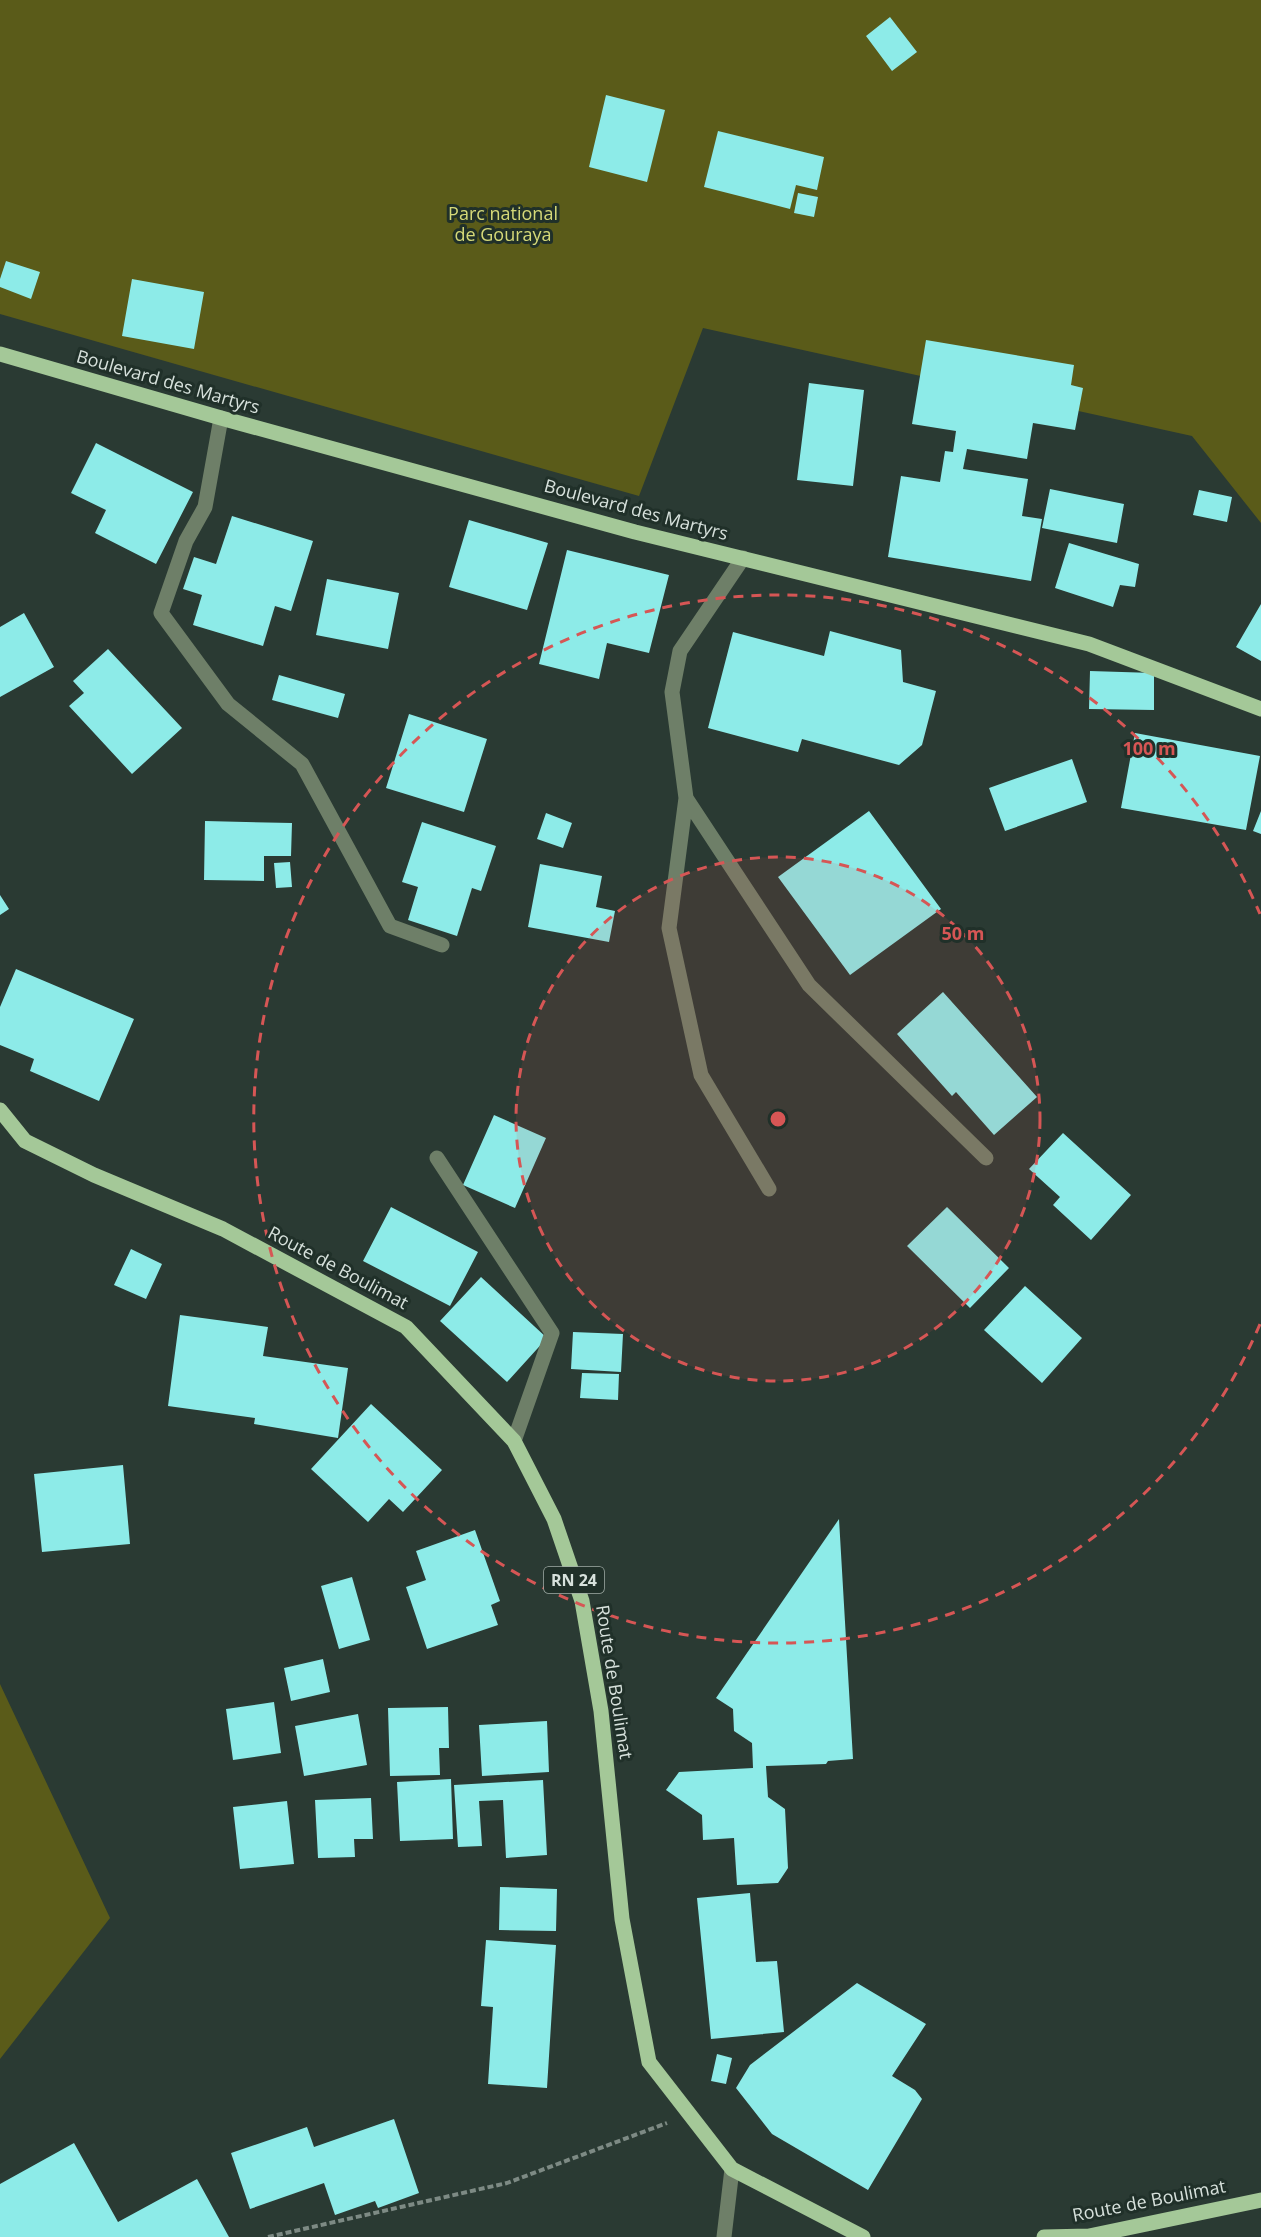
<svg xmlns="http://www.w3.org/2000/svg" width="1261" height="2237" viewBox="0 0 1261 2237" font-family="'Open Sans',sans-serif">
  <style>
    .green { fill: #5a5b19 }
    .building { fill: #8debe8 }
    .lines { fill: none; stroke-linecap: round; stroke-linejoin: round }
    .path { stroke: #7d8a84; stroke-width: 4; stroke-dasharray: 6 3; stroke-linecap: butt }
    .minor { stroke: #6e7f68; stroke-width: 15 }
    .major { stroke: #a4c898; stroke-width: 15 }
    .ring { fill: none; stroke: #d65655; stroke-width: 3; stroke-dasharray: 10 8 }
    .labels { text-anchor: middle; stroke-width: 6; stroke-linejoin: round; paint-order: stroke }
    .shield { fill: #203029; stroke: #a0aca6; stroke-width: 1.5 }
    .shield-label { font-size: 16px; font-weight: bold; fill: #d7e1dc }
    .park-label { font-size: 18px; fill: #d5d978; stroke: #203029 }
    .street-label { font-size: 18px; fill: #d7e1dc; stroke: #203029 }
    .centre { fill: #d65655; stroke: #203029; stroke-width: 3 }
    .ring-label { font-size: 18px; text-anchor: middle; font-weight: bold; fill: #d65655; stroke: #203029; stroke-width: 6; stroke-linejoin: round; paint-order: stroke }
  </style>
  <rect width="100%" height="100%" fill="#2a3a33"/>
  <!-- green -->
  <path class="green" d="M 0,0 L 1261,0 L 1261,523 L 1192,436 L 703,328 L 639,496 L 0,314 Z
    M 0,1684 L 110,1918 L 0,2059 Z"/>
  <!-- building -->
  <path class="building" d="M 890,17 L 917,52 L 892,71 L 866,36 Z
    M 606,95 L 665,110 L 647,182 L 589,167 Z
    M 718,131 L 824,157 L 817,190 L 796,185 L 790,209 L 704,187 Z
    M 798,193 L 818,197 L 814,217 L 794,213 Z
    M 6,261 L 40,272 L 31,299 L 0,287 L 0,279 Z
    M 132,279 L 204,292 L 194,349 L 122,336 Z
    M 926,340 L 1074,365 L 1071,385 L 1083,388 L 1075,430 L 1033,423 L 1027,459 L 967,449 L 963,469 L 1028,479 L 1022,516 L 1042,519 L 1031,581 L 888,557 L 901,476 L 940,482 L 945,451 L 953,452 L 956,431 L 912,424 Z
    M 809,383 L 864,390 L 853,486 L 797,480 Z
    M 96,443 L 193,492 L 156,564 L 95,533 L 106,510 L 71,493 Z
    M 1050,489 L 1124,504 L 1117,543 L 1042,528 Z
    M 1199,490 L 1232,497 L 1227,522 L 1193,515 Z
    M 232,516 L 313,541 L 291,611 L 275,606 L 263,646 L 193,625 L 202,595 L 183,589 L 194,557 L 216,564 Z
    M 469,520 L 548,543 L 527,610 L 449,587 Z
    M 1069,543 L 1139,564 L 1135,587 L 1120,585 L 1113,607 L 1055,588 Z
    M 567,550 L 669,575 L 649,653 L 607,643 L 599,679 L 539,664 Z
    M 327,579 L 399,593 L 388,649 L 316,635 Z
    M 1261,604 L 1261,661 L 1236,647 Z
    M 24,613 L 54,667 L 0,697 L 0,627 Z
    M 830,631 L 901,650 L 903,682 L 936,691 L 922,745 L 899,765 L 802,739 L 798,752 L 708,728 L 733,632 L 824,656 Z
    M 108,649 L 182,728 L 132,774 L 69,706 L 84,693 L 73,681 Z
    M 1090,671 L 1154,673 L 1154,710 L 1089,709 Z
    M 279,675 L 345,694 L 338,718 L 272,700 Z
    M 409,714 L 487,739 L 464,812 L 386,788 Z
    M 1135,733 L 1260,756 L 1246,830 L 1121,808 Z
    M 1072,759 L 1087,802 L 1005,831 L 989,788 Z
    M 869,811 L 941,909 L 850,975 L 778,877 Z
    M 1261,811 L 1261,834 L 1253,831 Z
    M 546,813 L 572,823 L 563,848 L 537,839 Z
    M 205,821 L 292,823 L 291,856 L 264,856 L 264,881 L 204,880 Z
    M 422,822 L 496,846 L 481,891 L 472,888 L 457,936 L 408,920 L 418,887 L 402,882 Z
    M 290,862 L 292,887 L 276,888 L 274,863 Z
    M 540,864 L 602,876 L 596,907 L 615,911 L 609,942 L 528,927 Z
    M 0,895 L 9,909 L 0,915 Z
    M 16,969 L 134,1019 L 99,1101 L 30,1071 L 34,1059 L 0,1045 L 0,1007 Z
    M 943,992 L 1037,1097 L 994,1135 L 956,1092 L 952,1096 L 897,1034 Z
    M 494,1115 L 546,1138 L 515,1208 L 463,1185 Z
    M 1063,1133 L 1131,1195 L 1091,1240 L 1053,1205 L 1060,1197 L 1029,1169 Z
    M 391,1207 L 478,1252 L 450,1306 L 363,1261 Z
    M 947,1207 L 1009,1268 L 970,1308 L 907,1246 Z
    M 131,1249 L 162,1264 L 146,1299 L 114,1285 Z
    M 481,1277 L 547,1338 L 507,1382 L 440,1321 Z
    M 1025,1286 L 1082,1338 L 1042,1383 L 984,1330 Z
    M 180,1315 L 268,1327 L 263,1356 L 348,1368 L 338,1438 L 254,1424 L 255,1418 L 168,1406 Z
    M 573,1332 L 623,1334 L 621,1372 L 571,1369 Z
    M 582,1373 L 619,1374 L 618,1400 L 580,1398 Z
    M 371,1404 L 442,1470 L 403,1512 L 389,1499 L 368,1522 L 311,1469 Z
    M 123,1465 L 130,1544 L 42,1552 L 34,1474 Z
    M 839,1519 L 853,1759 L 828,1761 L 826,1764 L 766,1766 L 768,1797 L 785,1809 L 788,1868 L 778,1883 L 737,1885 L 734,1838 L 703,1840 L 702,1815 L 666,1790 L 679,1772 L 753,1768 L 752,1743 L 734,1731 L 733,1709 L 716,1698 Z
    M 475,1530 L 500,1601 L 491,1605 L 498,1625 L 427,1649 L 406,1587 L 426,1580 L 416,1551 Z
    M 352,1577 L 370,1640 L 339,1649 L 321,1586 Z
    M 323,1659 L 330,1692 L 291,1701 L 284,1668 Z
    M 274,1702 L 281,1753 L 233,1760 L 226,1709 Z
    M 448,1707 L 449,1748 L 439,1748 L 440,1775 L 390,1776 L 388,1708 Z
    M 358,1714 L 367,1765 L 304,1776 L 295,1726 Z
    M 547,1721 L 549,1772 L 482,1776 L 479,1725 Z
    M 451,1779 L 453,1839 L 400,1841 L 397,1782 Z
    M 543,1780 L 547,1855 L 506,1858 L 503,1800 L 479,1801 L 482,1846 L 458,1847 L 454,1785 Z
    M 371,1798 L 373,1839 L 354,1839 L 355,1857 L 318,1858 L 315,1800 Z
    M 287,1801 L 294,1864 L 240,1869 L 233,1807 Z
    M 500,1887 L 557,1889 L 556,1931 L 499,1930 Z
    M 750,1893 L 756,1962 L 777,1961 L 784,2032 L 711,2039 L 697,1898 Z
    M 486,1940 L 556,1945 L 547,2088 L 488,2084 L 493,2007 L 481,2006 Z
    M 857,1983 L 926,2024 L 892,2076 L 915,2090 L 922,2099 L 868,2190 L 772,2134 L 736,2088 L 750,2065 Z
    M 717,2054 L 732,2058 L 726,2084 L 711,2081 Z
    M 394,2119 L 419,2193 L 378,2208 L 375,2201 L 335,2215 L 324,2183 L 250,2209 L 231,2153 L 307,2127 L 314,2147 Z
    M 74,2143 L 118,2222 L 197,2179 L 229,2237 L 0,2237 L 0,2184 Z"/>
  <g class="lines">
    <!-- path -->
    <path class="path" d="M 268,2237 L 507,2183 L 667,2123"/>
    <!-- minor -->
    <path class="minor" d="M 221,418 L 205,507 L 186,541 L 161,613 L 228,704 L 302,764 L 390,926 L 442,945
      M 743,558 L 680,651 L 672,692 L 686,798 L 669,928 L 701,1075 L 769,1189
      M 686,798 L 809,985 L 986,1158
      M 437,1158 L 552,1333 L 514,1441
      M 724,2237 L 732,2169"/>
    <!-- major -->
    <path class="major" d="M 0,354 L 221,418 L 635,532 L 1089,644 L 1261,709
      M 0,1110 L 25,1141 L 94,1175 L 223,1229 L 406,1327 L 514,1441 L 554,1519 L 582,1601 L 601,1711 L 622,1919 L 649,2062 L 732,2169 L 863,2237
      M 1044,2237 L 1089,2236 L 1261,2200"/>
  </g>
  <!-- distance rings -->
  <circle cx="778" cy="1119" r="262" fill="#d65655" fill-opacity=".12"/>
  <g class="ring">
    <circle cx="778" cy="1119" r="262"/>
    <path d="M1260 1324A524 524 0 1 1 1260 914"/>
  </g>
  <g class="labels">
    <!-- shield labels -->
    <rect class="shield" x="544" y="1567" width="60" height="26" rx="4.5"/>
    <g class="shield-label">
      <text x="574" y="1586">RN 24</text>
    </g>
    <!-- park labels -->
    <g class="park-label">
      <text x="503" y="220">Parc national<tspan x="503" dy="21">de Gouraya</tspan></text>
    </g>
    <!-- street labels -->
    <g class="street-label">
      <text transform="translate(168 382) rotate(16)" y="6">Boulevard des Martyrs</text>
      <text transform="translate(636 510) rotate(15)" y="6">Boulevard des Martyrs</text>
      <text transform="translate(338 1268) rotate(28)" y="6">Route de Boulimat</text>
      <text transform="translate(614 1682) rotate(81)" y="6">Route de Boulimat</text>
      <text transform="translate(1149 2201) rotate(-11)" y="6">Route de Boulimat</text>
    </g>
  </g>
  <circle cx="778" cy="1119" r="9" class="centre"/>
  <g class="ring-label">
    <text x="1149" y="755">100 m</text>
    <text x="963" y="940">50 m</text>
  </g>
</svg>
